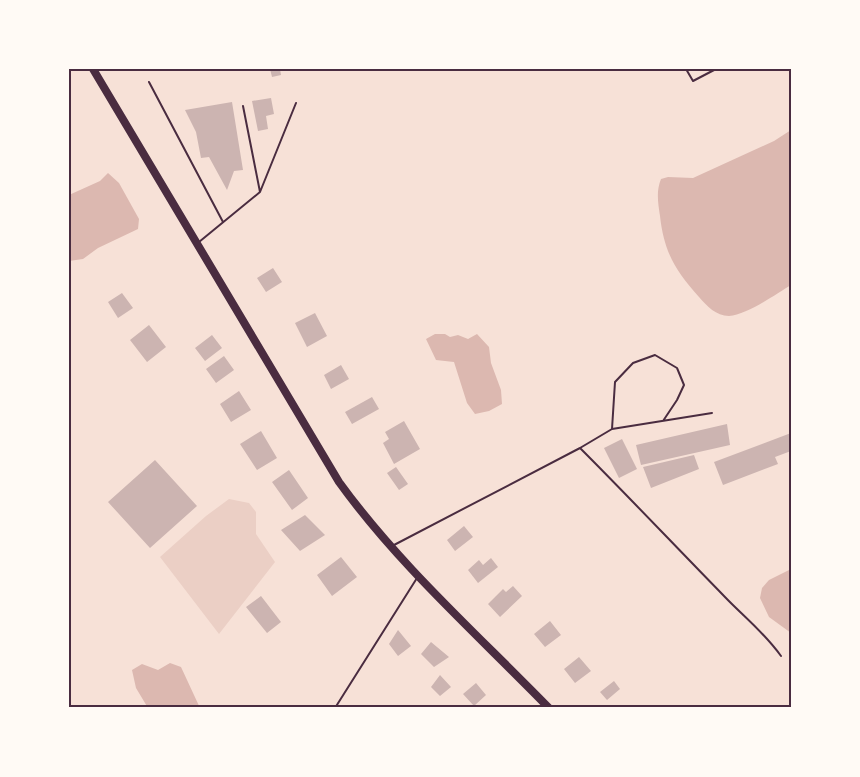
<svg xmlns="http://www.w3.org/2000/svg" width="860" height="777" viewBox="0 0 860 777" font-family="'Libre Baskerville',serif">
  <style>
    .green { fill: #ebcfc5 }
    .water { fill: #dcb8b0 }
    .building { fill: #ccb4b1 }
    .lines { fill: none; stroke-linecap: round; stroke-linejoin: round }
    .service { stroke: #4a2c40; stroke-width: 2 }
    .primary { stroke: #4a2c40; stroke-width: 8 }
    .neatline { fill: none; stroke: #4a2c40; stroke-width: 2 }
  </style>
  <rect width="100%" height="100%" fill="#f7e1d7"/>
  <!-- green -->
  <path class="green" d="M 229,499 L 249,503 L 256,512 L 256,534 L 275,562 L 219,634 L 160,557 L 206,516 Z"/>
  <!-- water -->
  <path class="water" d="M 791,130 L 791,285 C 776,294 747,315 729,316 C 716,316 707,306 699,297 C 675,270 664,252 660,216 C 658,203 656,191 661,179 L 668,177 L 693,178 L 774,141 Z
    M 108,173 L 119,183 L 139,219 L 138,229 L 98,248 L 83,259 L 69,261 L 69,195 L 100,181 Z
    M 435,334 L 445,334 L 450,337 L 458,335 L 468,339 L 477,334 L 489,347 L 491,363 L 501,390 L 502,404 L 489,411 L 475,414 L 467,403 L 454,362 L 436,360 L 426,339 Z
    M 791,569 L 791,633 L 769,617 L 760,598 L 762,588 L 769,580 Z
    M 170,663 L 181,667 L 200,708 L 148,708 L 136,688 L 132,670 L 142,664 L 158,670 Z"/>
  <!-- building -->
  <path class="building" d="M 270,69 L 280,69 L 281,75 L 272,77 Z
    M 271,98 L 274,114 L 266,116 L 268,129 L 258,131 L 252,101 Z
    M 232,102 L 243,170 L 234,171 L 227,190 L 209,157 L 201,158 L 196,132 L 185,110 Z
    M 273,268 L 282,282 L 266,292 L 257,278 Z
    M 122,293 L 133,308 L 118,318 L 108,302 Z
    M 315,313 L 327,336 L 307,347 L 295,323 Z
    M 149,325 L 166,347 L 147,362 L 130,340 Z
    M 212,335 L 222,348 L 205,361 L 195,348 Z
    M 224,356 L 234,370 L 216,383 L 206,369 Z
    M 341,365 L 349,379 L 331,389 L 324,375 Z
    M 239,391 L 251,410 L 231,422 L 220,404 Z
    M 372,397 L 379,409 L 352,424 L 345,412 Z
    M 404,421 L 420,449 L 394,464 L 383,443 L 389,439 L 385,432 Z
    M 727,424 L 730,445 L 641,465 L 636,445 Z
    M 261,431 L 277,458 L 257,470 L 240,444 Z
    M 791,433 L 791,451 L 775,457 L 778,464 L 723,485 L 714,462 Z
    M 622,439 L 637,469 L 619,478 L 604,448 Z
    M 694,455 L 699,469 L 651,488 L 643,467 Z
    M 155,460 L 197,506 L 150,548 L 108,502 Z
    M 396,467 L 408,484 L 399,490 L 387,473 Z
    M 289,470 L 308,498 L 292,510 L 272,482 Z
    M 305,515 L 325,535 L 300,551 L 281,530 Z
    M 464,526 L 473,537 L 455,551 L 447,540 Z
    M 341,557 L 357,577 L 332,596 L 317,575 Z
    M 491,558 L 498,567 L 478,583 L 468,570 L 479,560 L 483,565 Z
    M 513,586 L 522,596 L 500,617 L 488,604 L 503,589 L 506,592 Z
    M 261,596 L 281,622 L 267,633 L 246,607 Z
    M 550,621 L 561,635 L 545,647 L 534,634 Z
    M 398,630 L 411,646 L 398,656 L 389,644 Z
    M 431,642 L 449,657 L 434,667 L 421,654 Z
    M 579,657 L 591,671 L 575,683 L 564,669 Z
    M 440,675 L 451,687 L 440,696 L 431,687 Z
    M 614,681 L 620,689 L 607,700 L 600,692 Z
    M 476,683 L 486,695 L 474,706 L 463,694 Z"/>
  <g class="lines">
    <!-- service -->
    <path class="service" d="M 686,69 L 693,81 L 716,69
      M 149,82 L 223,222
      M 243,106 L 260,192
      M 199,242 L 260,192 L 296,103
      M 612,429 L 615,382 L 633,363 L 655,355 L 677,368 L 684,385 L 677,400 L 663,421
      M 580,448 C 629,497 676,547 724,596 C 744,617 763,631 781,656
      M 394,545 L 580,448 L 612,429 L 712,413
      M 335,708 L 417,578"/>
    <!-- primary -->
    <path class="primary" d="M 93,69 L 339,482 C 399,565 478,635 549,708"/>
  </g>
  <!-- border -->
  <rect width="860" height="777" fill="none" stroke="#fffaf5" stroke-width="141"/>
  <rect x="70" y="70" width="720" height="636" class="neatline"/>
</svg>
